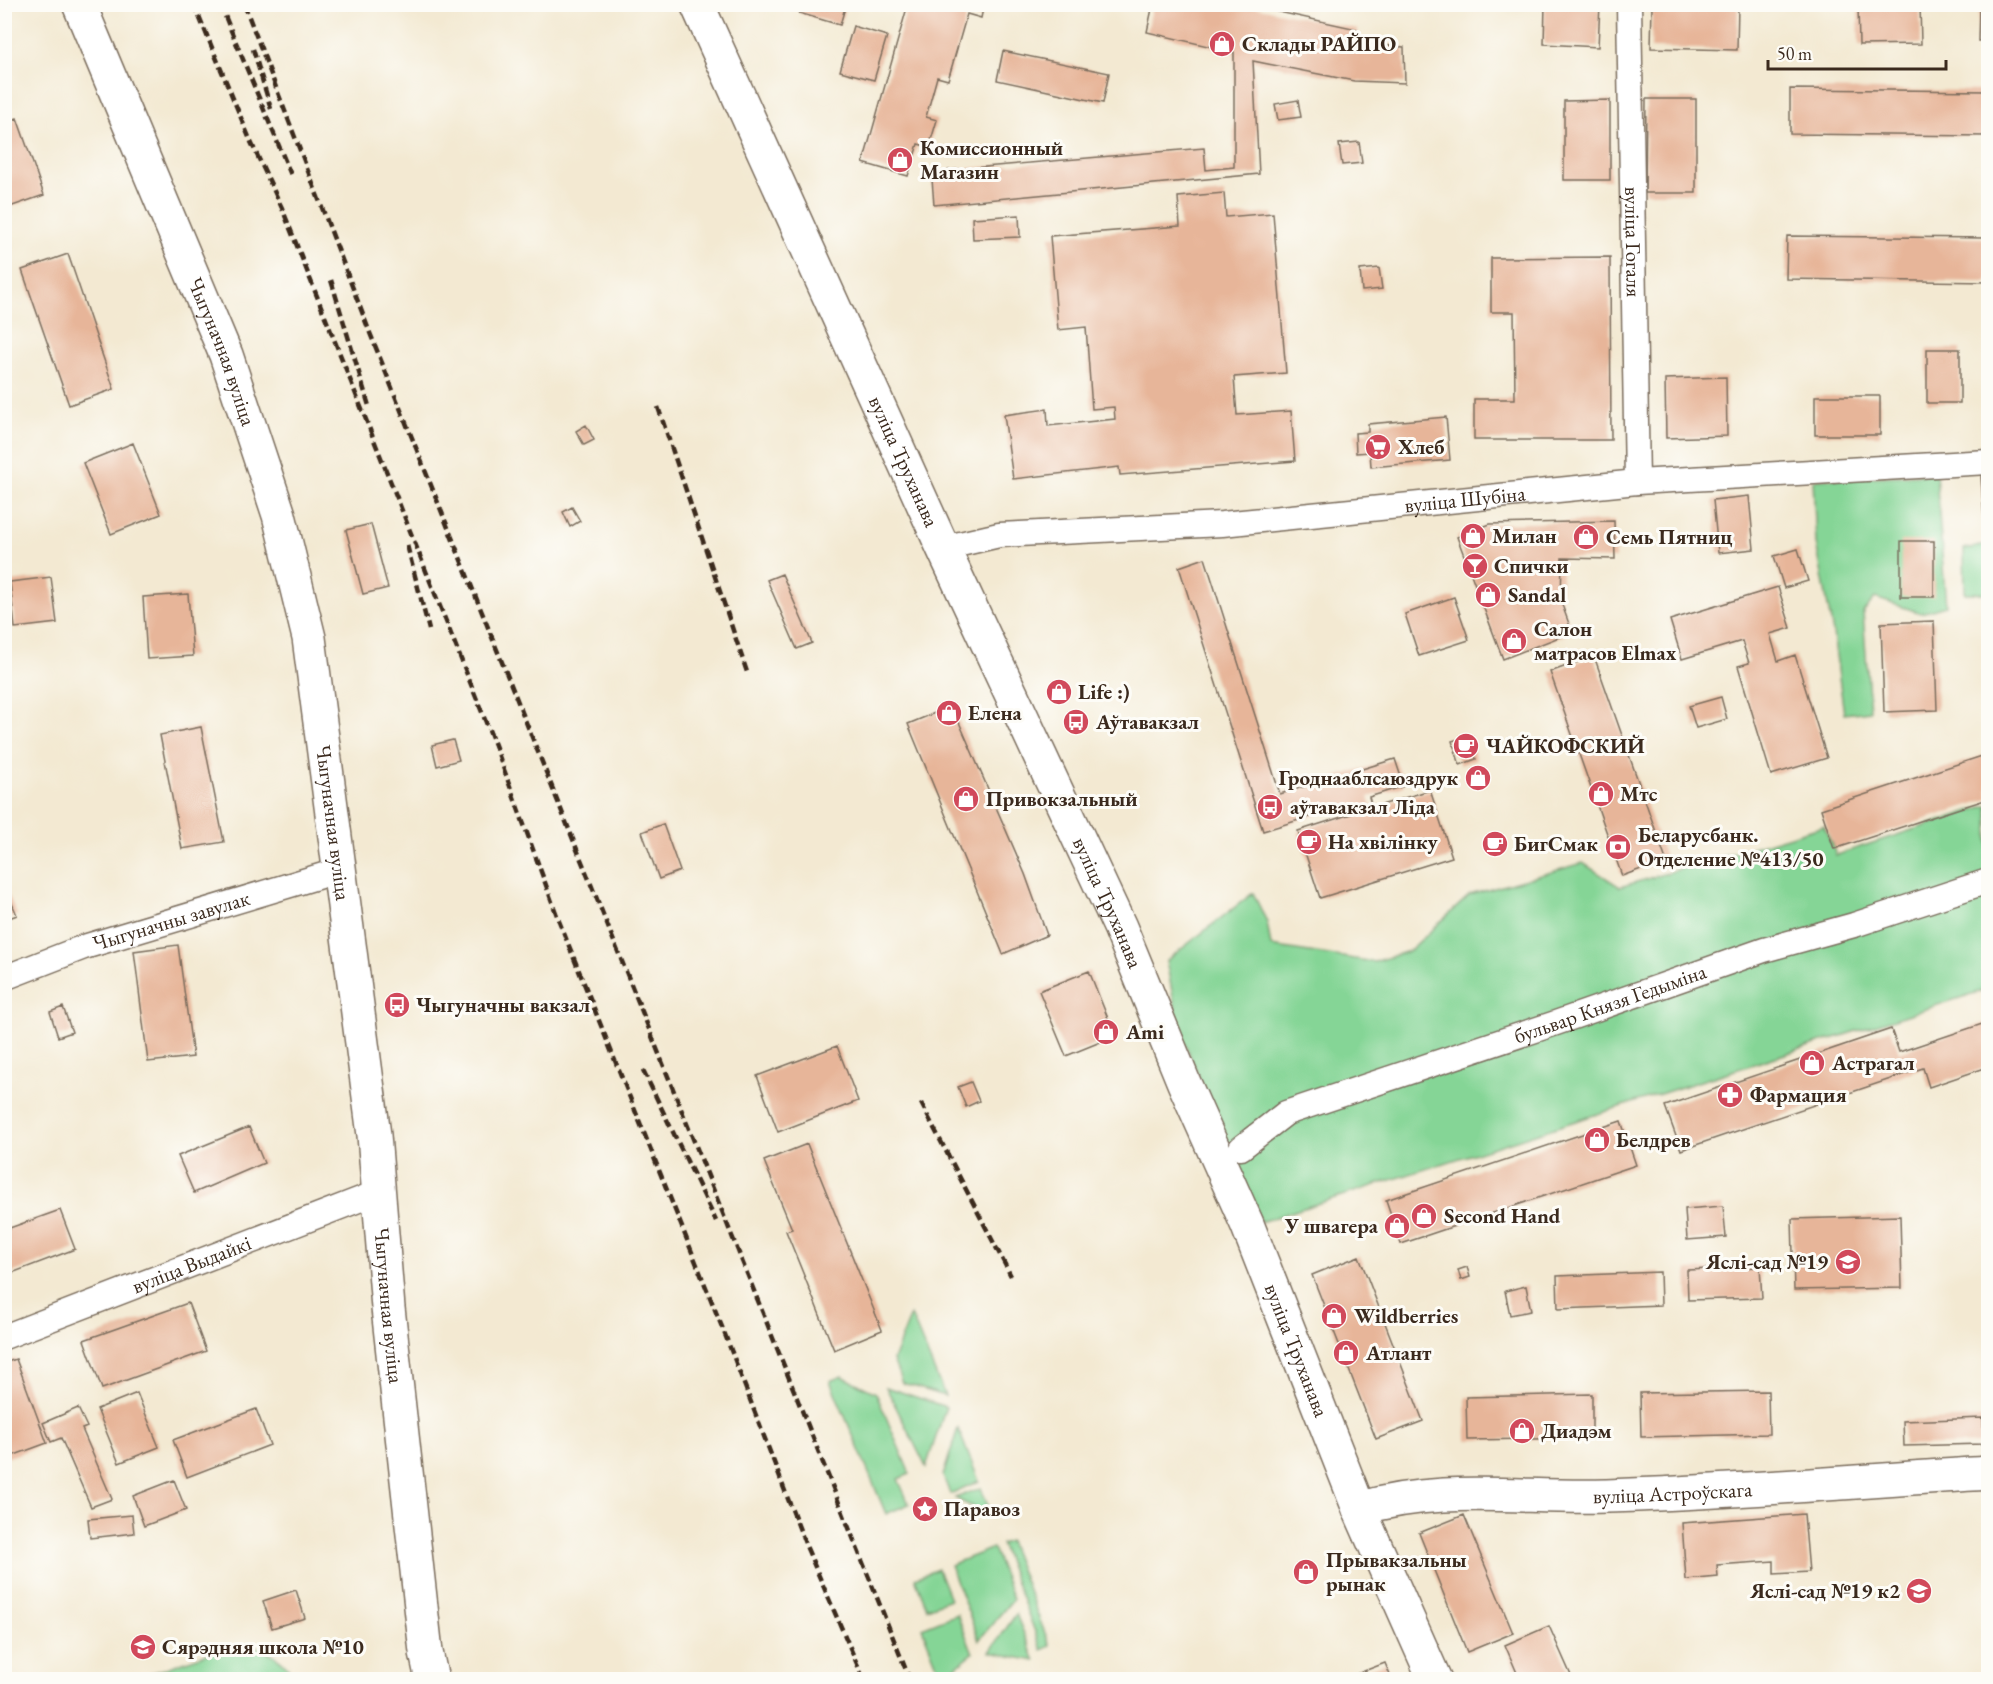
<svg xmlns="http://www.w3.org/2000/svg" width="1993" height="1684" viewBox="0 0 1993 1684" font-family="'EB Garamond',serif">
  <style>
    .green { fill: #85d596; stroke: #60805a; stroke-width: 1.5 }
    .building { fill: #e7b599 }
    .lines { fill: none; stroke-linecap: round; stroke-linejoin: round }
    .street-casing { stroke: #7b6d5d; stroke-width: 27 }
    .secondary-casing { stroke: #7b6d5d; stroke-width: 36 }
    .street { stroke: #fff; stroke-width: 24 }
    .secondary { stroke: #fff; stroke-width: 33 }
    .rail { stroke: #3b2a1e; stroke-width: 4.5; stroke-dasharray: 9 4.5; stroke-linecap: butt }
    .labels { text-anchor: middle; stroke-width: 6; stroke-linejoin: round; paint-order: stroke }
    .poi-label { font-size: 21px; font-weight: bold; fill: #3b2a1e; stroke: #fdfcf7; text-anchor: start }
    .street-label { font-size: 21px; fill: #3b2a1e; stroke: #fdfcf7 }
  </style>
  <rect width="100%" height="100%" fill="#fdfcf7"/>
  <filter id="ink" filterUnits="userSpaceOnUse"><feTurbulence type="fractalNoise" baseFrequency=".0167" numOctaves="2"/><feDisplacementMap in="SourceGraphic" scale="12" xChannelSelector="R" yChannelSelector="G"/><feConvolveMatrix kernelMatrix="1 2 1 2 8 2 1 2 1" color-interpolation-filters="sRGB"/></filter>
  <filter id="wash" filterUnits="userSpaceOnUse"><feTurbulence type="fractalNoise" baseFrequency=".008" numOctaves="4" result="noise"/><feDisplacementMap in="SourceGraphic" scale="24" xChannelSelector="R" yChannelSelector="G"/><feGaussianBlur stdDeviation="1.35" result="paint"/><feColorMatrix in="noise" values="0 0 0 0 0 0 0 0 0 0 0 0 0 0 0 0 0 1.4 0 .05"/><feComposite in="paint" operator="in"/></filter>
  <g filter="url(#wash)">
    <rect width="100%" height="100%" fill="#f3e9d2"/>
    <!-- green -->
    <path class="green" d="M 1936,474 L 1946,606 L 1921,613 L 1875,598 L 1863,612 L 1870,711 L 1844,714 L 1833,633 L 1816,543 L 1813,480 Z
      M 1988,545 L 1988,593 L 1965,593 L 1964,549 Z
      M 1988,805 L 1988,989 L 1260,1222 L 1180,1032 L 1166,961 L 1253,893 L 1267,922 L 1271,946 L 1374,962 L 1409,951 L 1470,895 L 1583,863 L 1620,887 L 1824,826 L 1836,855 Z
      M 911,1315 L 945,1396 L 902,1383 L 893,1360 Z
      M 842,1376 L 876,1393 L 910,1474 L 898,1479 L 909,1504 L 886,1514 L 830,1381 Z
      M 886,1387 L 946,1407 L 926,1467 Z
      M 958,1428 L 979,1481 L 950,1494 L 943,1476 Z
      M 981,1488 L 992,1517 L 955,1498 Z
      M 1009,1541 L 1050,1646 L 1042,1650 L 1001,1544 Z
      M 993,1548 L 1013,1599 L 979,1640 L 950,1565 Z
      M 938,1569 L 950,1599 L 927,1608 L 915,1578 Z
      M 957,1614 L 973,1653 L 942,1678 L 922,1628 Z
      M 1016,1614 L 1035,1661 L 990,1652 Z
      M 250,1645 C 271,1652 285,1659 295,1679 L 135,1679 L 226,1647 Z"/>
    <g id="blocks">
      <!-- building -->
      <path class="building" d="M 801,4 L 846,4 L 840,25 L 799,13 Z
        M 908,4 L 984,4 L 981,18 L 967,14 L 948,80 L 937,77 L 926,117 L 937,120 L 929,147 L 918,144 L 908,176 L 863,163 Z
        M 1153,4 L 1242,4 L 1357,29 L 1356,43 L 1404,47 L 1405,83 L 1354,81 L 1253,61 L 1259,174 L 934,205 L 932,179 L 949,170 L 1204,148 L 1206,170 L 1234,167 L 1234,52 L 1147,32 Z
        M 1545,4 L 1600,4 L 1598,47 L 1544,44 Z
        M 1904,4 L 1920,4 L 1921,44 L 1859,45 L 1858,5 Z
        M 1979,4 L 1988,4 L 1988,41 L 1978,41 Z
        M 1652,5 L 1738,5 L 1737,50 L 1651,48 Z
        M 853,26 L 887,36 L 874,80 L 840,71 Z
        M 1003,51 L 1109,73 L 1103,103 L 997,80 Z
        M 1790,89 L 1988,91 L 1988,136 L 1790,134 Z
        M 1646,99 L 1696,99 L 1696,193 L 1645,193 Z
        M 1298,100 L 1301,117 L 1278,120 L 1275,104 Z
        M 1610,100 L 1610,180 L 1564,180 L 1564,101 Z
        M 17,118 L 44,195 L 4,209 L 4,123 Z
        M 1359,142 L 1362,163 L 1342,165 L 1339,144 Z
        M 1224,193 L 1226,217 L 1273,213 L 1286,373 L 1234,377 L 1237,415 L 1291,411 L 1295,461 L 1120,475 L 1119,467 L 1013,479 L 1004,415 L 1047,409 L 1048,426 L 1115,419 L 1114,407 L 1092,409 L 1086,327 L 1058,330 L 1050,236 L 1180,226 L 1178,197 Z
        M 1019,215 L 1020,237 L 973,239 L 972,218 Z
        M 1787,236 L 1988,238 L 1988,282 L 1786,279 Z
        M 68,254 L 114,389 L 69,405 L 22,270 Z
        M 1610,257 L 1611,440 L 1474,440 L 1474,399 L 1515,399 L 1514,312 L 1491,312 L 1491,258 Z
        M 1379,268 L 1382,289 L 1362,291 L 1360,270 Z
        M 1927,349 L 1960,349 L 1960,403 L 1927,403 Z
        M 1726,377 L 1727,436 L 1666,438 L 1665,379 Z
        M 1815,396 L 1880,396 L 1880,435 L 1815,435 Z
        M 1446,417 L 1450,460 L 1371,467 L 1370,452 L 1356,453 L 1355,433 L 1368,432 L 1368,424 Z
        M 586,425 L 594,440 L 584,445 L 576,431 Z
        M 133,443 L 161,514 L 111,534 L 83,463 Z
        M 1988,476 L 1988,519 L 1984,519 L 1981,477 Z
        M 1749,496 L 1754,549 L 1718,553 L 1713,500 Z
        M 572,507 L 580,521 L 570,527 L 563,512 Z
        M 1614,521 L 1615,559 L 1562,558 L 1561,602 L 1572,632 L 1503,659 L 1457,537 L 1490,524 Z
        M 371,524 L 388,588 L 363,594 L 346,530 Z
        M 1901,541 L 1934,541 L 1934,597 L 1901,597 Z
        M 1798,549 L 1808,581 L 1784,588 L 1774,556 Z
        M 1205,558 L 1280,794 L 1395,759 L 1404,786 L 1369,797 L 1372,808 L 1430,790 L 1452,857 L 1320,898 L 1298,831 L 1354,813 L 1351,804 L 1263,831 L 1179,567 Z
        M 782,574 L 812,643 L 797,649 L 767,580 Z
        M 51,577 L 57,623 L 15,628 L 10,582 Z
        M 1778,587 L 1791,628 L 1770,634 L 1778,661 L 1795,655 L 1827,758 L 1771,775 L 1738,666 L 1749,663 L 1742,641 L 1682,659 L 1670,620 Z
        M 188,594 L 193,656 L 147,659 L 143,597 Z
        M 1454,597 L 1469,640 L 1419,656 L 1405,614 Z
        M 1934,621 L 1937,710 L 1884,712 L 1881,623 Z
        M 1594,656 L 1666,860 L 1622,876 L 1550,672 Z
        M 1721,697 L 1727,719 L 1696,728 L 1689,706 Z
        M 952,706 L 1025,874 L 1047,935 L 1003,954 L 908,724 Z
        M 201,727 L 224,842 L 182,849 L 160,735 Z
        M 1468,736 L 1476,759 L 1460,765 L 1452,741 Z
        M 453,740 L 459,760 L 437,766 L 432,745 Z
        M 1988,754 L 1988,799 L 1834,849 L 1821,809 Z
        M 663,824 L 680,871 L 659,879 L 642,832 Z
        M 4,885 L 17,915 L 4,920 Z
        M 178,945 L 193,1057 L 148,1062 L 134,951 Z
        M 1089,971 L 1115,1036 L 1066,1056 L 1039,991 Z
        M 63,1007 L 72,1032 L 58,1037 L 50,1012 Z
        M 1988,1022 L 1988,1067 L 1929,1087 L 1923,1068 L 1681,1150 L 1665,1106 L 1891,1029 L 1899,1052 Z
        M 837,1046 L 858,1101 L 778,1132 L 757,1076 Z
        M 971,1082 L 979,1101 L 966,1107 L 958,1087 Z
        M 1621,1121 L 1636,1165 L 1401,1244 L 1386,1200 Z
        M 249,1127 L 264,1163 L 194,1193 L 178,1156 Z
        M 807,1144 L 882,1330 L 834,1350 L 786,1231 L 792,1229 L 764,1161 Z
        M 1723,1206 L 1726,1237 L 1687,1240 L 1685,1209 Z
        M 60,1210 L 75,1249 L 4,1276 L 4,1230 Z
        M 1900,1216 L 1902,1288 L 1794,1290 L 1792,1219 Z
        M 1359,1256 L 1423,1421 L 1376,1439 L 1312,1275 Z
        M 1467,1267 L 1470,1277 L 1461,1280 L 1458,1270 Z
        M 1760,1267 L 1762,1298 L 1688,1300 L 1687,1270 Z
        M 1660,1272 L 1661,1305 L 1558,1309 L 1557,1276 Z
        M 1526,1286 L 1531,1311 L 1510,1315 L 1505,1291 Z
        M 188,1303 L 206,1351 L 102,1389 L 84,1340 Z
        M 16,1359 L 47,1443 L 4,1459 L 4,1363 Z
        M 1768,1391 L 1769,1434 L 1641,1437 L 1640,1393 Z
        M 137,1393 L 159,1447 L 119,1463 L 97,1409 Z
        M 1592,1394 L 1592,1438 L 1467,1440 L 1466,1397 Z
        M 78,1408 L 87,1427 L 82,1429 L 112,1499 L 91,1507 L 61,1438 L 51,1442 L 43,1423 Z
        M 256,1409 L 270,1445 L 187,1477 L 173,1440 Z
        M 1983,1418 L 1984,1444 L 1904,1446 L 1903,1421 Z
        M 174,1480 L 186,1510 L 144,1526 L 133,1496 Z
        M 1804,1514 L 1809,1572 L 1774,1574 L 1774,1561 L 1717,1565 L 1718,1577 L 1686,1580 L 1682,1523 Z
        M 132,1515 L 134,1533 L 90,1538 L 88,1519 Z
        M 1464,1515 L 1513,1633 L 1467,1652 L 1419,1533 Z
        M 296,1590 L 305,1618 L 272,1628 L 263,1601 Z
        M 1549,1626 L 1573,1680 L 1520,1680 L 1505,1645 Z
        M 1385,1663 L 1392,1680 L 1343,1680 L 1343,1679 Z"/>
    </g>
  </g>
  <g filter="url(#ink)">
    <use href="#blocks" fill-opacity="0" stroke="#7b6d5d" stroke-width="1.5"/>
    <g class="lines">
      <!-- street casing -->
      <g class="street-casing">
        <g id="street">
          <path id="s1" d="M 1629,4 L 1637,482"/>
          <path id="s2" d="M 943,548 L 999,535 L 1222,524 L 1637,482 L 1988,462"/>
          <path id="s3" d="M 4,978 L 84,947 L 340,870"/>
          <path id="s4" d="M 1241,1148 L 1286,1113 L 1553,1024 L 1764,950 L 1854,925 L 1988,881"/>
          <path id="s5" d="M 4,1337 L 379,1192"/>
        </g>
      </g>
      <!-- secondary casing -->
      <g class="secondary-casing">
        <g id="secondary">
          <path id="s6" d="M 79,4 L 226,355 L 279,515 L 309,638 L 374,1135 L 388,1308 L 426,1652 L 432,1680"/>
          <path id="s7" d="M 697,4 L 943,548 L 1120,927 L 1184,1083 L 1247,1224 L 1359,1509 L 1435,1680"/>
          <path id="s8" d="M 1359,1509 C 1440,1484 1524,1499 1607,1496 C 1734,1492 1862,1481 1988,1473"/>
        </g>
      </g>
      <!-- street -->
      <use href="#street" class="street"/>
      <!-- secondary -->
      <use href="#secondary" class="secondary"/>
      <!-- rail -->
      <path class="rail" d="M 194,4 L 251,142 L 282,208 L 495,745 L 559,921 L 726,1337 L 806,1546 L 864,1680
        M 220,4 L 291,175
        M 244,4 L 370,333 L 910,1680
        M 253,49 L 271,109
        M 331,280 L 369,406
        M 658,407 L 748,675
        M 407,545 L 429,630
        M 643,1070 L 716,1221
        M 921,1103 L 1011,1276"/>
    </g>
  </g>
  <!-- icons -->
  <defs>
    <g id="shop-disc" transform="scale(1.35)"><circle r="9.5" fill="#d1495b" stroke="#fdfcf7"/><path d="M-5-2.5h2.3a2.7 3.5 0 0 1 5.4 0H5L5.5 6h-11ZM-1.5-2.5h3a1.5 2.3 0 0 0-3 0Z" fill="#fff"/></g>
    <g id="supermarket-disc" transform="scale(1.35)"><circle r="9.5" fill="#d1495b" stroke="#fdfcf7"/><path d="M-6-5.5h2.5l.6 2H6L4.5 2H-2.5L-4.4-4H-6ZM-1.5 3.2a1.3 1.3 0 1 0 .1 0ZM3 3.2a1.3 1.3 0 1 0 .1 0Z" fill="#fff"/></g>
    <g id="bar-disc" transform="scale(1.35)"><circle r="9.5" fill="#d1495b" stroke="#fdfcf7"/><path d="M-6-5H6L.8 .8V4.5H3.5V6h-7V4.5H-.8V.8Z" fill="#fff"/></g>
    <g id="bus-disc" transform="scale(1.35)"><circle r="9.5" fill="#d1495b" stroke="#fdfcf7"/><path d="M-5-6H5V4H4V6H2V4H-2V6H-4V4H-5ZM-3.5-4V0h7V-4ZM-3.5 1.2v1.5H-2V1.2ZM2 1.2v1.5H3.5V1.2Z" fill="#fff"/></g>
    <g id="cafe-disc" transform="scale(1.35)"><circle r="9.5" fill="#d1495b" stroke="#fdfcf7"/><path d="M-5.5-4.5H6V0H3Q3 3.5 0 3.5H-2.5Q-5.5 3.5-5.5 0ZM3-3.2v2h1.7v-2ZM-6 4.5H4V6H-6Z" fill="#fff"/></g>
    <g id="bank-disc" transform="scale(1.35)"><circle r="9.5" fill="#d1495b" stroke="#fdfcf7"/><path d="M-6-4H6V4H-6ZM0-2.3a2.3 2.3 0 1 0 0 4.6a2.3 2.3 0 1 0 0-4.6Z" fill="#fff"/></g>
    <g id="pharmacy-disc" transform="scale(1.35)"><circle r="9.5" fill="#d1495b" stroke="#fdfcf7"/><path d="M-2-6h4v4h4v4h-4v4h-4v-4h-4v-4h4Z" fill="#fff"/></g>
    <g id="school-disc" transform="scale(1.35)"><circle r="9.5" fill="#d1495b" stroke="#fdfcf7"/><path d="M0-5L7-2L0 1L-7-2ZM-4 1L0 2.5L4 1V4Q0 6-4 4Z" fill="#fff"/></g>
    <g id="sight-disc" transform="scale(1.35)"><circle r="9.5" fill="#d1495b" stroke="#fdfcf7"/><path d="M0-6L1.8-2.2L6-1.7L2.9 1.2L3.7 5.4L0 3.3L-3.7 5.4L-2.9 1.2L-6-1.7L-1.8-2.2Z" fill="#fff"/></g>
  </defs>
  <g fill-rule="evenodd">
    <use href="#shop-disc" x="1222" y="44"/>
    <use href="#shop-disc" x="900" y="160"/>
    <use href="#supermarket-disc" x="1378" y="447"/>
    <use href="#shop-disc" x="1473" y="536"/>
    <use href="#shop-disc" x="1586" y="537"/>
    <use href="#bar-disc" x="1475" y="566"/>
    <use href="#shop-disc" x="1488" y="595"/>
    <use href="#shop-disc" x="1514" y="641"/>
    <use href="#shop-disc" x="1059" y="692"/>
    <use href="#shop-disc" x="949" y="713"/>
    <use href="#bus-disc" x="1076" y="722"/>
    <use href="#cafe-disc" x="1466" y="746"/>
    <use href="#shop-disc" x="1478" y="778"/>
    <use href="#shop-disc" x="1601" y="794"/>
    <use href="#shop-disc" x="966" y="799"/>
    <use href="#bus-disc" x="1270" y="807"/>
    <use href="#cafe-disc" x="1309" y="842"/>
    <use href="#cafe-disc" x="1495" y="844"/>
    <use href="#bank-disc" x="1618" y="847"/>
    <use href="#bus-disc" x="397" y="1005"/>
    <use href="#shop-disc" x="1106" y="1032"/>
    <use href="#shop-disc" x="1812" y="1063"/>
    <use href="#pharmacy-disc" x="1730" y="1095"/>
    <use href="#shop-disc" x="1597" y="1140"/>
    <use href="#shop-disc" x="1424" y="1216"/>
    <use href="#shop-disc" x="1397" y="1226"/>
    <use href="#school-disc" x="1848" y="1262"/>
    <use href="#shop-disc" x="1334" y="1316"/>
    <use href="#shop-disc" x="1346" y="1353"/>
    <use href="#shop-disc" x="1522" y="1431"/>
    <use href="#sight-disc" x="925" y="1509"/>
    <use href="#shop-disc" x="1306" y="1572"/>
    <use href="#school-disc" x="1919" y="1591"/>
    <use href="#school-disc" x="143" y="1647"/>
  </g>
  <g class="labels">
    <!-- poi labels -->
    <g class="poi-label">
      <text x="1242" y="51">Склады РАЙПО</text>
      <text x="920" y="155">Комиссионный<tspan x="920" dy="24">Магазин</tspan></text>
      <text x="1398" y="454">Хлеб</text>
      <text x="1492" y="543">Милан</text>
      <text x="1606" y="544">Семь Пятниц</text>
      <text x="1494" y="573">Спички</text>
      <text x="1508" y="602">Sandal</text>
      <text x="1534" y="636">Салон<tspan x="1534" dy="24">матрасов Elmax</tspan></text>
      <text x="1078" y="699">Life :)</text>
      <text x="968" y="720">Елена</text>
      <text x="1096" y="729">Аўтавакзал</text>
      <text x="1486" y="753">ЧАЙКОФСКИЙ</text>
      <text x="1458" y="785" text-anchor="end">Гроднааблсаюздрук</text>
      <text x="1620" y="801">Мтс</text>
      <text x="986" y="806">Привокзальный</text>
      <text x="1290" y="814">аўтавакзал Ліда</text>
      <text x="1638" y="842">Беларусбанк.<tspan x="1638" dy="24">Отделение №413/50</tspan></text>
      <text x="1328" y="849">На хвілінку</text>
      <text x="1514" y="851">БигСмак</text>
      <text x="416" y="1012">Чыгуначны вакзал</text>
      <text x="1126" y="1039">Ami</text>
      <text x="1832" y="1070">Астрагал</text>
      <text x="1750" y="1102">Фармация</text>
      <text x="1616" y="1147">Белдрев</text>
      <text x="1444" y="1223">Second Hand</text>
      <text x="1378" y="1233" text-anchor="end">У швагера</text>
      <text x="1828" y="1269" text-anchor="end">Яслі-сад №19</text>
      <text x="1354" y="1323">Wildberries</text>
      <text x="1366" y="1360">Атлант</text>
      <text x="1541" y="1438">Диадэм</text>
      <text x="944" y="1516">Паравоз</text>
      <text x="1326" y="1567">Прывакзальны<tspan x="1326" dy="24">рынак</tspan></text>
      <text x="1900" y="1598" text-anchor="end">Яслі-сад №19 к2</text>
      <text x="162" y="1654">Сярэдняя школа №10</text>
    </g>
    <!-- street labels -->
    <g class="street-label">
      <text dy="7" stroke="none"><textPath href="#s1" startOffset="238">вуліца Гогаля</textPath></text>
      <text dy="7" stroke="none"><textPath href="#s6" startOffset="376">Чыгуначная вуліца</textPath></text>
      <text dy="7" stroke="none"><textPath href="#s7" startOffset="502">вуліца Труханава</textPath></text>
      <text dy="7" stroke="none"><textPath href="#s2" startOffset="525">вуліца Шубіна</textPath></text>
      <text dy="7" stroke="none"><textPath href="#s6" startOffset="862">Чыгуначная вуліца</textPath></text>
      <text dy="7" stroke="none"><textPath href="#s7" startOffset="988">вуліца Труханава</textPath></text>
      <text dy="7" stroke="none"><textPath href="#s3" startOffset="177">Чыгуначны завулак</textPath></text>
      <text dy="7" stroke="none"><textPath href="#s4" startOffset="399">бульвар Князя Гедыміна</textPath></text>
      <text dy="7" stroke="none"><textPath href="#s5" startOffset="201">вуліца Выдайкі</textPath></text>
      <text dy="7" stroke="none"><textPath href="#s6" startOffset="1348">Чыгуначная вуліца</textPath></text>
      <text dy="7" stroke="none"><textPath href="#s7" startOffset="1474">вуліца Труханава</textPath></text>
      <text dy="7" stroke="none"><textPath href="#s8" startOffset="315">вуліца Астроўскага</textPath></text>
    </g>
  </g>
  <!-- margin -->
  <rect width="1993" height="1684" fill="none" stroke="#fdfcf7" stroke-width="24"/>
  <!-- scale -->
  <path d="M1768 60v9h178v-9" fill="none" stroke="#3b2a1e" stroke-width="3"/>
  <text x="1777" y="60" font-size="18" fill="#3b2a1e" stroke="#fdfcf7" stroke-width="4.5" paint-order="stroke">50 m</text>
</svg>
